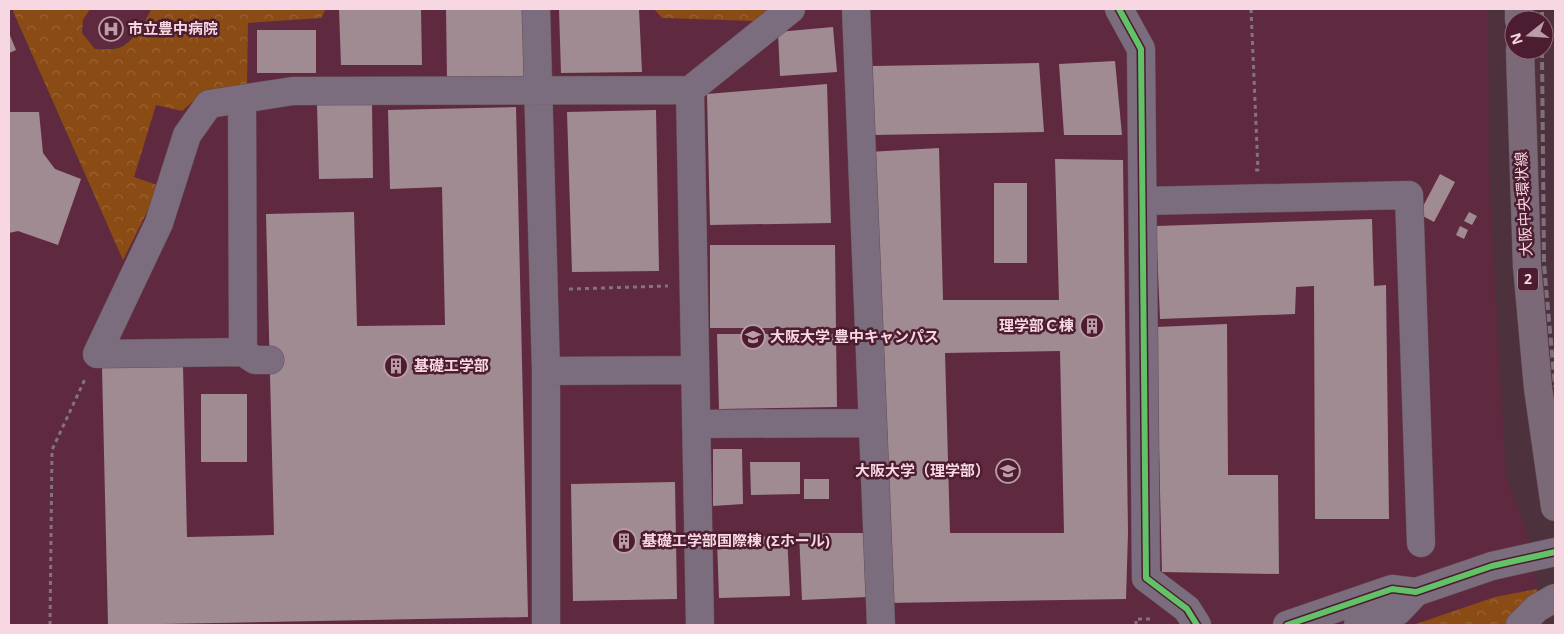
<svg xmlns="http://www.w3.org/2000/svg" width="1564" height="634" viewBox="0 0 1564 634" font-family="'Open Sans','Noto Sans JP',sans-serif">
  <style>
    .built { fill: #5f2a3f }
    .forest { fill: url(#forest-crowns) }
    .building { fill: #a18b93; fill-rule: evenodd }
    .lines { fill: none; stroke-linecap: round; stroke-linejoin: round }
    .minor-casing { stroke: #664e57; stroke-width: 29 }
    .major-casing { stroke: #664e57; stroke-width: 29 }
    .path { stroke: #827282; stroke-width: 3; stroke-dasharray: 4 4; stroke-linecap: butt }
    .minor { stroke: #7b6c7e; stroke-width: 28 }
    .major { stroke: #7b6977; stroke-width: 28 }
    .rail { stroke: #7f6f7d; stroke-width: 4; stroke-dasharray: 8 4; stroke-linecap: butt }
    .cycleway-casing { stroke: #4c1c30; stroke-width: 9 }
    .cycleway { stroke: #61c268; stroke-width: 6 }
    .labels { text-anchor: middle; stroke-width: 5; stroke-linejoin: round; paint-order: stroke }
    .shield { fill: #4c1c30; stroke: #c49fac; stroke-width: 1 }
    .shield-label { font-size: 14px; font-weight: bold; fill: #f7d7e1 }
    .poi-label { font-size: 15px; font-weight: bold; fill: #f7d7e1; stroke: #4c1c30; text-anchor: start }
    .street-label { font-size: 15px; fill: #f7d7e1; stroke: #4c1c30 }
  </style>
  <defs>
    <pattern id="forest-crowns" width="20" height="18" patternUnits="userSpaceOnUse" patternTransform="scale(1.25)"><rect width="20" height="18" fill="#8a4b14"/><path d="M2 6a3 3 0 1 1 6 0M12 15a3 3 0 1 1 6 0" fill="none" stroke="#9b6436"/></pattern>
  </defs>
  <rect width="100%" height="100%" fill="#4d313c"/>
  <!-- built -->
  <path class="built" d="M 9,9 L 12,9 L 95,198 L 185,9 L 1488,9 L 1489,183 L 1506,476 L 1525,526 L 1539,596 L 1507,625 L 9,625 Z
    M 90,9 L 151,9 L 145,24 L 119,48 L 102,49 L 95,49 L 82,33 L 83,20 Z"/>
  <!-- forest -->
  <path class="forest" d="M 12,9 L 90,9 L 83,20 L 82,33 L 95,49 C 102,49 113,50 119,48 C 133,42 146,22 151,9 L 326,9 L 321,18 L 248,23 L 247,85 L 206,90 L 182,111 L 156,105 L 134,177 L 160,186 L 123,260 Z
    M 654,9 L 768,9 L 754,21 L 662,18 Z
    M 1537,589 L 1539,596 L 1507,625 L 1413,625 L 1495,597 Z"/>
  <!-- building -->
  <path class="building" d="M 339,9 L 421,9 L 422,65 L 341,65 Z
    M 446,9 L 525,9 L 527,77 L 447,79 Z
    M 559,9 L 639,9 L 642,72 L 561,73 Z
    M 833,27 L 837,72 L 780,76 L 778,32 Z
    M 257,30 L 316,30 L 316,73 L 257,73 Z
    M 9,33 L 16,50 L 9,53 Z
    M 1115,61 L 1122,135 L 1064,135 L 1059,64 Z
    M 1039,63 L 1044,132 L 873,135 L 873,66 Z
    M 827,84 L 831,223 L 710,225 L 707,94 Z
    M 317,104 L 372,104 L 373,178 L 319,179 Z
    M 516,107 L 528,617 L 108,625 L 102,367 L 183,366 L 187,537 L 274,535 L 266,214 L 354,212 L 357,326 L 445,325 L 442,187 L 390,189 L 388,110 Z
    M 656,110 L 659,271 L 572,272 L 567,112 Z
    M 9,112 L 39,112 L 43,153 L 55,169 L 81,179 L 58,245 L 18,231 L 9,233 Z
    M 939,148 L 943,300 L 1059,300 L 1055,159 L 1123,160 L 1128,533 L 1126,599 L 887,603 L 868,152 ZM 1060,351 L 1064,533 L 950,533 L 945,353 Z
    M 1440,174 L 1455,182 L 1434,222 L 1419,214 Z
    M 994,183 L 1027,183 L 1027,263 L 994,263 Z
    M 1469,212 L 1477,216 L 1472,225 L 1464,221 Z
    M 1372,219 L 1374,286 L 1386,285 L 1389,519 L 1315,519 L 1314,286 L 1296,287 L 1295,314 L 1160,319 L 1156,226 Z
    M 1460,226 L 1468,230 L 1464,239 L 1456,235 Z
    M 710,245 L 835,245 L 836,328 L 710,328 Z
    M 1227,324 L 1228,475 L 1278,475 L 1279,574 L 1162,572 L 1156,327 Z
    M 717,334 L 836,334 L 837,407 L 719,409 Z
    M 201,394 L 247,394 L 247,462 L 201,462 Z
    M 713,449 L 742,449 L 743,504 L 713,506 Z
    M 750,462 L 800,462 L 800,494 L 751,495 Z
    M 804,479 L 829,479 L 829,499 L 804,499 Z
    M 675,482 L 677,599 L 573,601 L 571,484 Z
    M 799,533 L 866,533 L 867,597 L 802,600 Z
    M 787,535 L 790,596 L 719,598 L 717,540 Z"/>
  <g class="lines">
    <!-- minor casing -->
    <g class="minor-casing">
      <path id="minor" d="M 536,9 L 546,371 L 546,625
        M 856,9 L 881,625
        M 1119,9 L 1141,49 L 1146,578 L 1187,609 L 1197,625
        M 690,90 L 700,625
        M 242,99 L 243,352 L 97,354 L 159,223 L 187,135 L 209,104 L 293,91 L 690,90 L 791,9
        M 1144,201 L 1409,195 L 1421,543
        M 243,352 L 255,360 L 270,360
        M 546,371 L 695,370
        M 696,424 L 872,423
        M 1287,625 L 1392,589 L 1416,592 L 1492,566 L 1555,552
        M 1358,625 L 1398,611 L 1416,592
        M 1520,625 L 1537,608 L 1555,598"/>
    </g>
    <!-- major casing -->
    <g class="major-casing">
      <path id="major" d="M 1519,9 L 1519,20
        M 1520,50 L 1527,266 L 1538,388 L 1555,507"/>
    </g>
    <!-- path -->
    <path class="path" d="M 1251,9 L 1258,170 L 1254,170
      M 569,289 L 668,286
      M 50,625 L 52,450 L 86,377
      M 1136,625 L 1136,619 L 1154,619"/>
    <!-- minor -->
    <use href="#minor" class="minor"/>
    <!-- major -->
    <use href="#major" class="major"/>
    <!-- rail -->
    <path class="rail" d="M 1542,20 L 1542,9
      M 1542,50 L 1544,264 L 1555,387"/>
    <!-- cycleway casing -->
    <g class="cycleway-casing">
      <path id="cycleway" d="M 1119,9 L 1141,49 L 1146,578 L 1187,609 L 1197,625
        M 1287,625 L 1392,589 L 1416,592 L 1492,566 L 1555,552"/>
    </g>
    <!-- cycleway -->
    <use href="#cycleway" class="cycleway"/>
  </g>
  <!-- icons -->
  <defs>
    <g id="hospital-ring" transform="scale(1.25)"><circle r="9.5" fill="#4c1c30" stroke="#bc9da7" stroke-width="1.5"/><path d="M-5-5h3v3.5h4V-5h3V5h-3V1.5h-4V5h-3Z" fill="#bc9da7"/></g>
    <g id="building-ring" transform="scale(1.25)"><circle r="9.5" fill="#4c1c30" stroke="#bc9da7" stroke-width="1.5"/><path d="M-4-6H4V6H1V3H-1V6H-4ZM-2.5-4.3h1.7v1.8h-1.7ZM.8-4.3h1.7v1.8H.8ZM-2.5-1h1.7V.8h-1.7ZM.8-1h1.7V.8H.8Z" fill="#bc9da7"/></g>
    <g id="university-ring" transform="scale(1.25)"><circle r="9.5" fill="#4c1c30" stroke="#bc9da7" stroke-width="1.5"/><path d="M0-5L7-2L0 1L-7-2ZM-4 1L0 2.5L4 1V4Q0 6-4 4Z" fill="#bc9da7"/></g>
  </defs>
  <g fill-rule="evenodd">
    <use href="#hospital-ring" x="111" y="29"/>
    <use href="#building-ring" x="1092" y="326"/>
    <use href="#university-ring" x="753" y="337"/>
    <use href="#building-ring" x="396" y="366"/>
    <use href="#university-ring" x="1008" y="471"/>
    <use href="#building-ring" x="624" y="541"/>
  </g>
  <g class="labels">
    <!-- shield labels -->
    <rect class="shield" x="1518" y="267.5" width="20" height="23" rx="4"/>
    <g class="shield-label">
      <text x="1528" y="284">2</text>
    </g>
    <!-- poi labels -->
    <g class="poi-label">
      <text x="128" y="34">市立豊中病院</text>
      <text x="1074" y="331" text-anchor="end">理学部Ｃ棟</text>
      <text x="770" y="342">大阪大学 豊中キャンパス</text>
      <text x="414" y="371">基礎工学部</text>
      <text x="990" y="476" text-anchor="end">大阪大学（理学部）</text>
      <text x="642" y="546">基礎工学部国際棟 (Σホール)</text>
    </g>
    <!-- street labels -->
    <g class="street-label">
      <text transform="translate(1524 204) rotate(-93)" y="5">大阪中央環状線</text>
    </g>
  </g>
  <!-- border -->
  <rect width="1564" height="634" fill="none" stroke="#f7d7e1" stroke-width="20"/>
  <!-- north arrow -->
  <g transform="translate(1529 35) rotate(253)"><circle r="24" fill="#4c1c30" stroke="#906777"/>
  <path d="M0-4L9 19L0 12L-9 19Z" fill="#bc9da7"/>
  <text y="-8" font-size="14" font-weight="bold" text-anchor="middle" fill="#f7d7e1">N</text>
  </g>
</svg>
